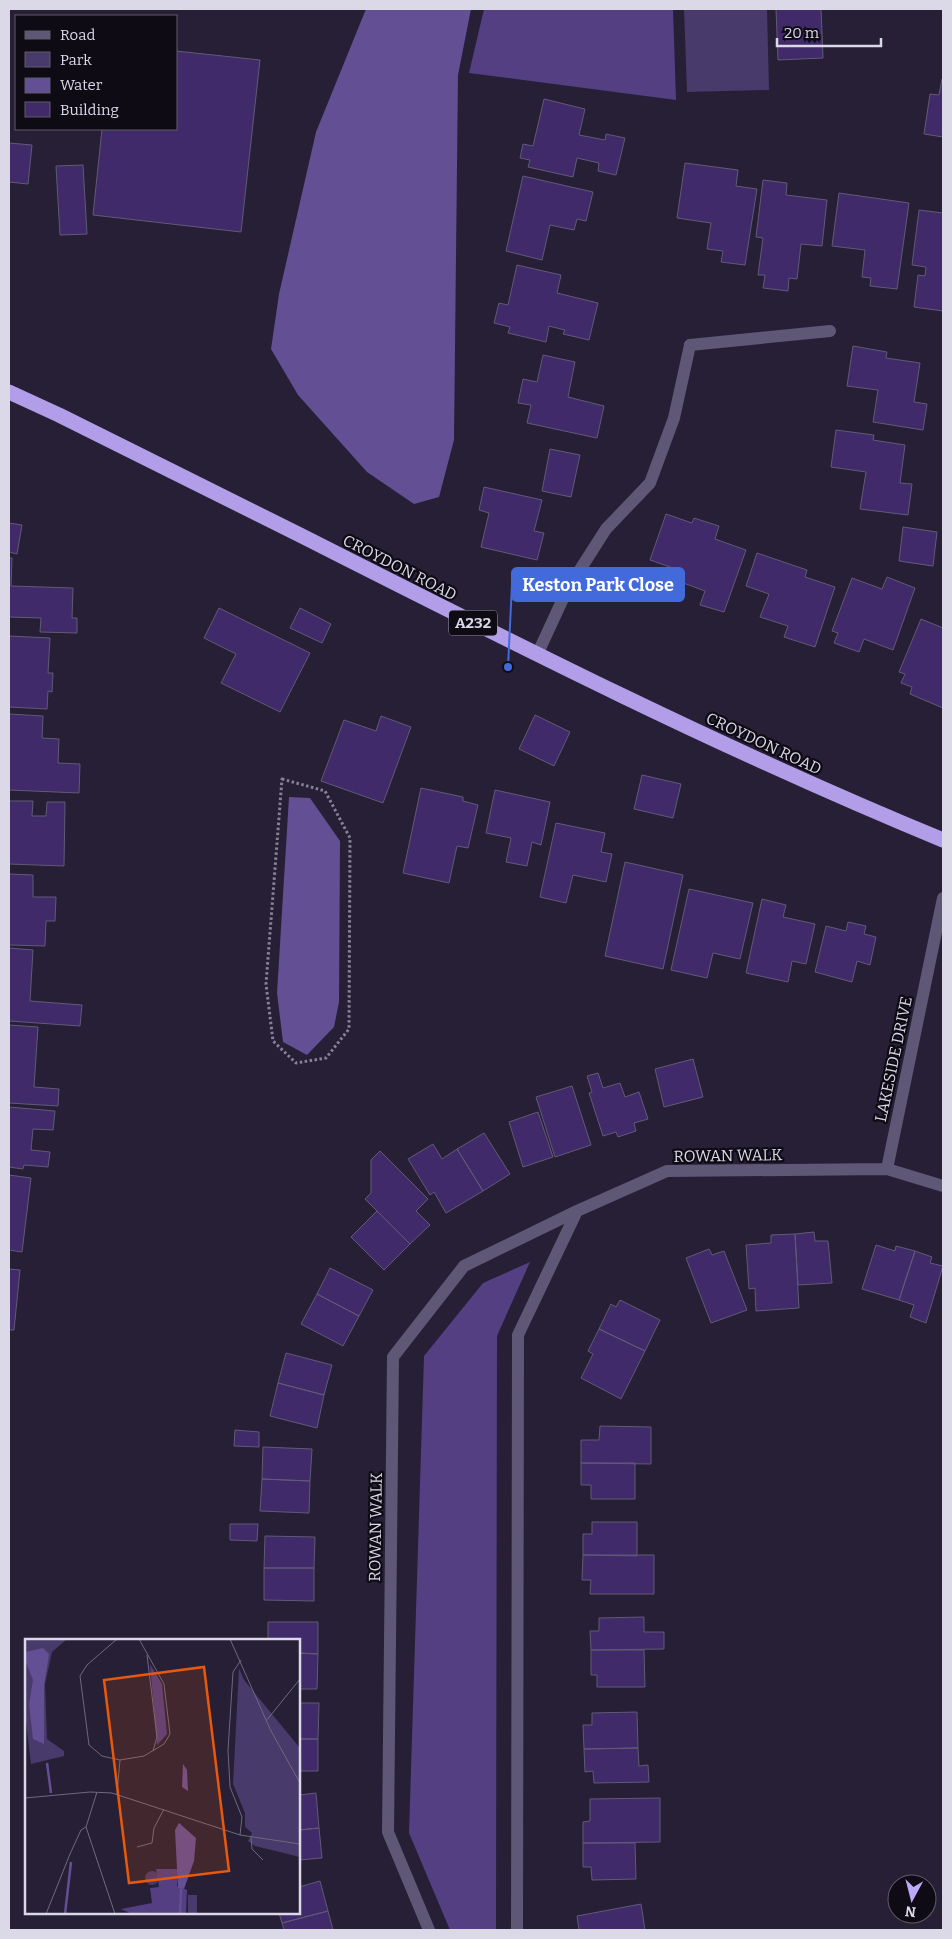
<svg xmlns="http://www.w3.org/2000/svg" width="952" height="1939" viewBox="0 0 952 1939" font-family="Bitter,serif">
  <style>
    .green { fill: #483a6b }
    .forest { fill: #533f81 }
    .water { fill: #634f93 }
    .building { fill: #402a6a; stroke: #615a75 }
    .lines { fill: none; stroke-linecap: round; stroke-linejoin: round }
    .path { stroke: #878295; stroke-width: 3; stroke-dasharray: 2.5 2.5; stroke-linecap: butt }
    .lane { stroke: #5f5776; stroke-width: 12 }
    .street { stroke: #5f5776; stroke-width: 12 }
    .highway { stroke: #b29de8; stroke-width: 15 }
    .labels { text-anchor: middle; stroke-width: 4.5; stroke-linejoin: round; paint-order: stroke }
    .shield { fill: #0e0b15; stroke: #9e9aa8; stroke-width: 1 }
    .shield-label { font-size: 15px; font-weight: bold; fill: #dbd8e7 }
    .street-label { font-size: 16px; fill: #dbd8e7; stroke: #0e0b15 }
    .inset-river { fill: none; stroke: #634f93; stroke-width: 2.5 }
    .inset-road { fill: none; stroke: #6e697d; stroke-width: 1 }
    .view { fill: #e8590c; fill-opacity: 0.15; stroke: #e8590c; stroke-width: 2.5 }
    .inset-edge { fill: none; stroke: #dbd8e7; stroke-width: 2.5 }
    .leader { fill: none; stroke: #436adb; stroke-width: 2 }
    .callout-dot { fill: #436adb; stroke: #0e0b15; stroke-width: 2 }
    .callout { fill: #436adb; stroke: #436adb; stroke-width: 2 }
    .callout-label { font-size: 18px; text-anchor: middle; font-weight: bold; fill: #fff }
  </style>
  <rect width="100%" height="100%" fill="#261f36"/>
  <!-- green -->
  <path class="green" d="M 684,9 L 767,9 L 769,90 L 687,92 Z"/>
  <!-- forest -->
  <path class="forest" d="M 484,9 L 673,9 L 676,100 L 469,73 Z
    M 530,1262 L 497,1336 L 496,1930 L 450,1930 L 409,1833 L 424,1356 L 483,1283 Z"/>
  <!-- water -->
  <path class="water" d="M 366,9 L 471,9 L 458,75 L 454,440 L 439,497 L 414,504 L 367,472 L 298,395 L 271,349 L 279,294 L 316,132 Z
    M 289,797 L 310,798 L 340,841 L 339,1002 L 334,1027 L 307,1055 L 283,1042 L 277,993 Z"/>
  <!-- building -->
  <path class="building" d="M 776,9 L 821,9 L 823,58 L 778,60 Z
    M 176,51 L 260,60 L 241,232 L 93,215 L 102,129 L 176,129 Z
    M 942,79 L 943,79 L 943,137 L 924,134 L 930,94 L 939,95 Z
    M 544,99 L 585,109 L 579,135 L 605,140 L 606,134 L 625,138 L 616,175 L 598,171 L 599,163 L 577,158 L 573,177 L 528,167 L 530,160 L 520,158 L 523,144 L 533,146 Z
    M 9,143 L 32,145 L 28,184 L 9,182 Z
    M 685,163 L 738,170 L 736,186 L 757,189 L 745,265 L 721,262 L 723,251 L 707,249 L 711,223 L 677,218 Z
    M 83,165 L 87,234 L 60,235 L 56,166 Z
    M 523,176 L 593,192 L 586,221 L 577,219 L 574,230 L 550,225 L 542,260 L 506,251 Z
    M 763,180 L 787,183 L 786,195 L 827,200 L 822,246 L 801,244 L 797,279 L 789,278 L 788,291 L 763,288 L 765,275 L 758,275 L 763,238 L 756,237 Z
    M 839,193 L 909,203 L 897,289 L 870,286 L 871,278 L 862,277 L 865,250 L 832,246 Z
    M 919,210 L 943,213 L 943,311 L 914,307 L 918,275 L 925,276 L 926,267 L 912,265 Z
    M 517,265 L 561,275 L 557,293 L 598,303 L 589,340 L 563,334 L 565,330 L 549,326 L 546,342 L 508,333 L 510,327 L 494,323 L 499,303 L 508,305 Z
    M 853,346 L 887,352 L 886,358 L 920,363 L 914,402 L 927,404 L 923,430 L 873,422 L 878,390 L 847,386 Z
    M 543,355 L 575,362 L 568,397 L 604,406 L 597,438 L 527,423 L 531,405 L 518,403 L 523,379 L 537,382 Z
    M 836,430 L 874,435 L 873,440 L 905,445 L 900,483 L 912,484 L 908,515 L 860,509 L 866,472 L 831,467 Z
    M 550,449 L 580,455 L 571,497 L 542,491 Z
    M 484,487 L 542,500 L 534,531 L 544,533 L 537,560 L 481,547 L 489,513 L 479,510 Z
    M 666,514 L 692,523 L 694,518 L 719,526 L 715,539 L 746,550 L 724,612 L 700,605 L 705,591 L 670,578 L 673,568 L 650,560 Z
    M 9,523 L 22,525 L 17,554 L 9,552 Z
    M 903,527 L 937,532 L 933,566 L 899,561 Z
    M 757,553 L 807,570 L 805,577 L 835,587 L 815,647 L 784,637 L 788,626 L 760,617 L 769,594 L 746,586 Z
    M 9,558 L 12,558 L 11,586 L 73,588 L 72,618 L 77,618 L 77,633 L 40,632 L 41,618 L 9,617 Z
    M 887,577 L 915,588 L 893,650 L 864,639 L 859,652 L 834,643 L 838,633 L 832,631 L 852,578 L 882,589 Z
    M 219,608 L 310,653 L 280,712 L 221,683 L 236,654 L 204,638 Z
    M 300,608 L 331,624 L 322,643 L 290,628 Z
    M 921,619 L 943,628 L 943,708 L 910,694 L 912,687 L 901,683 L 905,674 L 899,672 Z
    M 9,636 L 50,638 L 48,673 L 53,673 L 52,692 L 48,691 L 47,709 L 9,707 Z
    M 9,714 L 43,716 L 42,738 L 59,739 L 58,763 L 80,764 L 79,793 L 9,790 Z
    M 535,715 L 570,732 L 554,766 L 519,749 Z
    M 381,716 L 411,727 L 383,803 L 321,781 L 344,720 L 376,731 Z
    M 642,775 L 681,784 L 673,818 L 634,809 Z
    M 421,788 L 463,797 L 463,801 L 478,805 L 468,848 L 457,846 L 449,883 L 403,873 Z
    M 495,790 L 550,802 L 541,845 L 532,842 L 527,866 L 506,862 L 511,838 L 486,833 Z
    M 9,801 L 33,801 L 32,816 L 46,816 L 47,802 L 65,802 L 64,866 L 9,864 Z
    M 556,823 L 605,833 L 601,852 L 612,854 L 606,882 L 573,875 L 566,903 L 540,897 Z
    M 625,862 L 683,875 L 663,969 L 605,956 Z
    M 9,874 L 33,875 L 33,897 L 56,897 L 55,921 L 46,921 L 45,946 L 9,945 Z
    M 689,889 L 753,903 L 740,959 L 713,953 L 707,978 L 671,970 Z
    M 762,899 L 786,905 L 783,917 L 815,924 L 806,964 L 792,961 L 788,982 L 746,973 Z
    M 848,922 L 866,926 L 864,934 L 876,937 L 870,965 L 857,961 L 852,982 L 815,972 L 826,926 L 846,931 Z
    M 9,948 L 33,950 L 30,1001 L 82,1005 L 80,1026 L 9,1021 Z
    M 9,1025 L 38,1027 L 34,1087 L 59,1089 L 58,1106 L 9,1103 Z
    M 693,1059 L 703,1097 L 664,1107 L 655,1069 Z
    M 598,1073 L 603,1088 L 620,1083 L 625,1097 L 639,1092 L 648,1119 L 634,1123 L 636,1131 L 618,1137 L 616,1132 L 603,1136 L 589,1093 L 592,1092 L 587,1076 Z
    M 572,1086 L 591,1145 L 555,1157 L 536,1097 Z
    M 9,1107 L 55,1111 L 53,1130 L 33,1129 L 31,1150 L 50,1152 L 48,1167 L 24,1165 L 23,1169 L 9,1167 Z
    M 538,1112 L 553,1157 L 523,1167 L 509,1122 Z
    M 484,1133 L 510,1174 L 483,1191 L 457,1149 Z
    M 433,1144 L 442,1159 L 457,1149 L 483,1191 L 446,1213 L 434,1192 L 430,1195 L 408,1159 Z
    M 380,1151 L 428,1199 L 416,1211 L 430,1225 L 410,1244 L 365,1199 L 371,1193 L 371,1160 Z
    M 9,1175 L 31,1178 L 22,1252 L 9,1250 Z
    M 377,1211 L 410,1244 L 384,1270 L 351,1237 Z
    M 814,1232 L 815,1241 L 828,1241 L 832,1283 L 798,1285 L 795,1234 Z
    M 795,1234 L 799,1308 L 756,1311 L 755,1288 L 749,1289 L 746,1245 L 771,1243 L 771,1235 Z
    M 876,1245 L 895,1251 L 896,1246 L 915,1251 L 899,1300 L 862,1289 Z
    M 709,1249 L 712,1255 L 724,1251 L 747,1310 L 711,1323 L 686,1258 Z
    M 915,1251 L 932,1257 L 930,1263 L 943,1266 L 926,1323 L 910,1317 L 914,1305 L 899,1300 Z
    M 330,1268 L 373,1290 L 359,1316 L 317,1294 Z
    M 9,1269 L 20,1270 L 14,1330 L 9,1330 Z
    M 317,1294 L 359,1316 L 343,1346 L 301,1324 Z
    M 620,1300 L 660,1320 L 645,1351 L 599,1329 L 611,1304 L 616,1307 Z
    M 599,1329 L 645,1351 L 621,1399 L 581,1378 L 593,1354 L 588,1351 Z
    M 286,1353 L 332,1365 L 324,1395 L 278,1383 Z
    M 278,1383 L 324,1395 L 317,1428 L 270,1416 Z
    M 600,1426 L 651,1427 L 651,1464 L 581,1463 L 581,1440 L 599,1440 Z
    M 235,1430 L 259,1432 L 259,1447 L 234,1446 Z
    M 263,1447 L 312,1449 L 310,1481 L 262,1479 Z
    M 581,1463 L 635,1463 L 635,1499 L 591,1499 L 591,1485 L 581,1485 Z
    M 262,1479 L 310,1481 L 309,1513 L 260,1511 Z
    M 592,1522 L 637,1522 L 637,1556 L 583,1555 L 583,1534 L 592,1534 Z
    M 230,1524 L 258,1524 L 257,1541 L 230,1540 Z
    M 265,1536 L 315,1537 L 314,1568 L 264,1568 Z
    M 583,1555 L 654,1555 L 654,1594 L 590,1594 L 591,1580 L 582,1580 Z
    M 264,1568 L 314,1568 L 314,1601 L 264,1600 Z
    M 644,1617 L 644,1632 L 664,1632 L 664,1649 L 591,1650 L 590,1631 L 599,1631 L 599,1618 Z
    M 268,1622 L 318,1622 L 318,1654 L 299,1653 L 299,1640 L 268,1640 Z
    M 591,1650 L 644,1650 L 645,1687 L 597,1687 L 597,1675 L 591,1675 Z
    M 299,1653 L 318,1654 L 317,1689 L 299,1689 Z
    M 299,1703 L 319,1703 L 318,1739 L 299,1739 Z
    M 637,1712 L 638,1748 L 584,1749 L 583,1725 L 592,1725 L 592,1713 Z
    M 299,1739 L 318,1739 L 318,1771 L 299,1771 Z
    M 638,1748 L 639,1766 L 648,1765 L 649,1782 L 594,1783 L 593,1771 L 585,1772 L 584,1749 Z
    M 316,1793 L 319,1828 L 299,1830 L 299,1795 Z
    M 660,1798 L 660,1842 L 583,1843 L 583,1822 L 590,1821 L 590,1799 Z
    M 319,1828 L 322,1858 L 299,1860 L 299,1830 Z
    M 583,1843 L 635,1843 L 636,1879 L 592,1880 L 591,1867 L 583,1867 Z
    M 320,1881 L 328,1911 L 282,1923 L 279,1913 L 299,1913 L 299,1887 Z
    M 641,1904 L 645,1930 L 579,1930 L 577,1916 Z
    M 328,1911 L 333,1930 L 284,1930 L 282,1923 Z"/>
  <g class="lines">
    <!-- path -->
    <path class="path" d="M 282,779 L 325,791 L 350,838 L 349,1029 L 326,1058 L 296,1063 L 273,1041 L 266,984 Z"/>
    <!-- lane -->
    <path class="lane" d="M 690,345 L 830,331"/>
    <!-- street -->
    <path class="street" d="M 537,655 L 567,590 L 606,529 L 650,483 L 674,418 L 690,345
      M 943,898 L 887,1169 L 943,1186
      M 429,1930 L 388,1832 L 393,1357 L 464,1266 L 577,1211 L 667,1171 L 887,1169
      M 517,1930 L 518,1335 L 577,1211"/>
    <!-- highway -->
    <path class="highway" d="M 9,392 L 59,415 C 140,456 221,495 302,536 C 513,643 724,750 943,840"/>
  </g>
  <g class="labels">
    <!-- shield labels -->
    <rect class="shield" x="449" y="610.5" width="48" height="25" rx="4"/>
    <g class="shield-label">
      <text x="473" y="628">A232</text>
    </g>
    <!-- street labels -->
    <g class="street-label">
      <text transform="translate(400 567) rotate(27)" y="6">CROYDON ROAD</text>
      <text transform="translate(764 743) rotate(25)" y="6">CROYDON ROAD</text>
      <text transform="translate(893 1059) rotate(-78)" y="6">LAKESIDE DRIVE</text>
      <text transform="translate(728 1155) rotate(-1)" y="6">ROWAN WALK</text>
      <text transform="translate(375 1527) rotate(-89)" y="6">ROWAN WALK</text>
    </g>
  </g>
  <!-- overview -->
  <g transform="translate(25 1639)">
    <rect width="275" height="275" fill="#261f36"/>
    <path d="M 0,0 L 42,0 L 27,13 L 20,45 L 22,100 L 39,112 L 39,117 L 6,125 L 0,74 ZM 214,29 L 219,41 L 275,109 L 275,218 L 230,207 L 223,202 L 227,194 L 220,188 L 220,174 L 208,145 ZM120 239a7 7 0 1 1 14 0a7 7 0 1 1-14 0ZM 163,256 L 172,256 L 172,274 L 163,274 Z" fill="#483a6b"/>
    <path d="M 125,25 L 137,45 L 142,95 L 132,106 ZM 131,230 L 153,230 L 152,247 L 162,251 L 161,275 L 107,275 L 96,270 L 127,264 L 125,249 L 134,248 Z" fill="#533f81"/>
    <path d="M 18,9 L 24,15 L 19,47 L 19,105 L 8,100 L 4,65 L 8,41 L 0,21 L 1,13 ZM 158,125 L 162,131 L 163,152 L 157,148 ZM 154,184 L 171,199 L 169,222 L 159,250 L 153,249 L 150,191 Z" fill="#634f93"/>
    <path class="inset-river" d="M 22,124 L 26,154M 40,275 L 46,223M 155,275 L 156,250"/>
    <path class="inset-road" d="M 92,0 L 62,26 L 55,37 L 64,106 L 77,117 L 95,121 L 92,155M 205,0 L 245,90M 122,16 L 132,98 L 128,112M 241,82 L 275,40M 245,90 L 275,144M 95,121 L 119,117 L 139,105 L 145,95 L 139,45 L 114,0M 0,159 L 65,153 L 87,154 L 215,196 L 275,205M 61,188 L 90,275M 215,196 L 217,178 L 205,148 L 203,111 L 208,33 L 216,21M 226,198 L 227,210 L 238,221M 112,208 L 127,204 L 129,189 L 139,170M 21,275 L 45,215 L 56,191 L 61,188 L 72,153"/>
    <path class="view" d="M 179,28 L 204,232 L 104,244 L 79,41 Z"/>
    <rect width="275" height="275" class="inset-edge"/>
  </g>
  <!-- callouts -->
  <path class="leader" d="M508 667L512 584"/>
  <circle class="callout-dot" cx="508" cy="667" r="5"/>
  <rect class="callout" x="512" y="568" width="172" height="33" rx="5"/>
  <g class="callout-label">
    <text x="598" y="591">Keston Park Close</text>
  </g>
  <!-- border -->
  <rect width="952" height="1939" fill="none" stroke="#dbd8e7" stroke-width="20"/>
  <!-- legend -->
  <rect x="15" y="15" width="162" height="115" fill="#0e0b15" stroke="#605d69"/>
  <rect x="25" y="31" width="25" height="8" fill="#5f5776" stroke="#605d69"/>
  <text x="60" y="40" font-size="15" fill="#dbd8e7">Road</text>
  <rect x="25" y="52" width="25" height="15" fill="#483a6b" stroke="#605d69"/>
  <text x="60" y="65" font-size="15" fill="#dbd8e7">Park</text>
  <rect x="25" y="78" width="25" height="15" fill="#634f93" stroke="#605d69"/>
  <text x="60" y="90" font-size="15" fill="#dbd8e7">Water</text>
  <rect x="25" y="102" width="25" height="15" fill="#402a6a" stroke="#605d69"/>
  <text x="60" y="115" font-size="15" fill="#dbd8e7">Building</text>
  <!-- north arrow -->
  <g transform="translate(912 1899) rotate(187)"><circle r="24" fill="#0e0b15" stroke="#605d69"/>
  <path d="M0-4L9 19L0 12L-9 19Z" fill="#bda9f5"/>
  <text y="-8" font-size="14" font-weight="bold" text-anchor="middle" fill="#dbd8e7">N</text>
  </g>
  <!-- scale -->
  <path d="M777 38v8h104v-8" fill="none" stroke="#dbd8e7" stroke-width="2.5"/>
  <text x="784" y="38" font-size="15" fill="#dbd8e7" stroke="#0e0b15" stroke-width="4" paint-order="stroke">20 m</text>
</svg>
